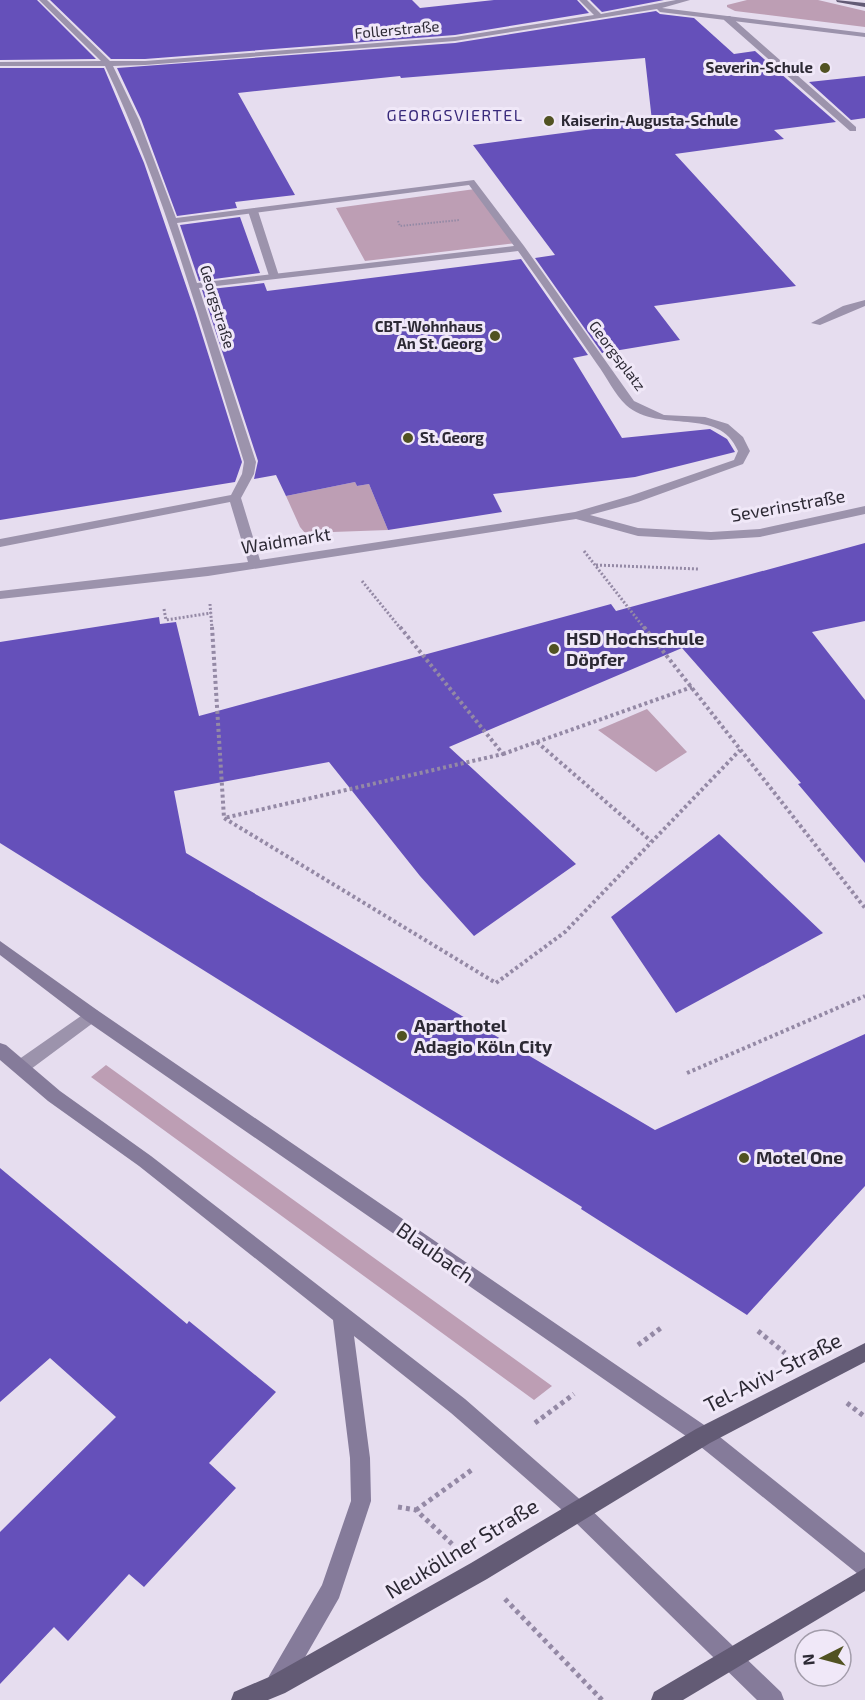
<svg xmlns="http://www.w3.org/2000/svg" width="865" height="1700" viewBox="0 0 865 1700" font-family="'Exo 2',sans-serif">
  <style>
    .green { fill: #bd9eb4 }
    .building { fill: #6550ba }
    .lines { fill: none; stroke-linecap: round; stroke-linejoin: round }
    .path-far3 { stroke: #9489a5; stroke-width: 2; stroke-dasharray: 1.5 1.5; stroke-linecap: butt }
    .path-far2 { stroke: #9489a5; stroke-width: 3; stroke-dasharray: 2 2; stroke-linecap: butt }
    .path-far1 { stroke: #9489a5; stroke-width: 4; stroke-dasharray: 3 3; stroke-linecap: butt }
    .path { stroke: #9489a5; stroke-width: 5; stroke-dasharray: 4 4; stroke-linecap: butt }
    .lane { fill: #9c93ac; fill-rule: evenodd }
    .street { fill: #9c93ac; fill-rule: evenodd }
    .secondary { fill: #857b9a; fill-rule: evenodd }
    .primary { fill: #635b75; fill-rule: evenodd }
    .poi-dot { fill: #515222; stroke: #f0e8f8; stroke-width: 2 }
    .labels { text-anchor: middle; stroke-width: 6; stroke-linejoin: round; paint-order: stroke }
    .far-street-label { font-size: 15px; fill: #2c2934; stroke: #f0e8f8 }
    .far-poi-label { font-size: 15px; font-weight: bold; fill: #2c2934; stroke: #f0e8f8; text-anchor: end }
    .far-neighbourhood-label { font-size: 16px; letter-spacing: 1.5px; fill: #392a7b; stroke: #f0e8f8 }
    .street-label { font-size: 18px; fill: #2c2934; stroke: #f0e8f8 }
    .poi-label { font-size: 18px; font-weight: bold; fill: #2c2934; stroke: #f0e8f8; text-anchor: start }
    .near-street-label { font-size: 21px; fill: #2c2934; stroke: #f0e8f8 }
  </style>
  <rect width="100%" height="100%" fill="#e6ddef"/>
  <!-- green -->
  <path class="green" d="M 747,0 L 818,0 L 865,11 L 865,27 L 735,11 L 727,7 L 727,5 Z
    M 475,189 L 517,243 L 365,261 L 336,208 Z
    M 355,482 L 357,486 L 369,484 L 388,530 L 305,533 L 300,527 L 286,496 Z
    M 647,709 L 687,752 L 656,772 L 598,730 Z
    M 106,1065 L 552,1386 L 534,1400 L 91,1077 Z"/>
  <!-- building -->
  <path class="building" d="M 0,0 L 37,0 L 96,59 L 0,60 Z
    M 50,0 L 412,0 L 420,8 L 494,0 L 577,0 L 589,13 L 455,35 L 145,59 L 111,59 Z
    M 590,0 L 664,0 L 602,12 Z
    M 656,11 L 660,14 L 694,18 L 734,54 L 755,51 L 836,122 L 774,130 L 784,139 L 675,154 L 796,286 L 654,306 L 680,340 L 602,353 L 535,258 L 555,255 L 473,145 L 646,122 L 653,130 L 645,58 L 401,78 L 400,76 L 238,93 L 295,195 L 235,202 L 237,208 L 177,216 L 141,119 L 117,68 L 455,43 Z
    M 0,68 L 104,68 L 144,163 L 195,312 L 242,462 L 235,482 L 0,520 Z
    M 865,76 L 865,118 L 851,120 L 809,82 Z
    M 240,217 L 260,273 L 199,281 L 180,225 Z
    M 521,259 L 588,355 L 573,358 L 622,438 L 710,429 L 727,439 L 735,452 L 635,477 L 493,494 L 502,512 L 388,530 L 369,484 L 357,486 L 355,482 L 286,496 L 276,475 L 254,479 L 258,461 L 202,290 L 264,283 L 267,291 Z
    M 865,543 L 865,621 L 812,632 L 865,700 L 865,863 L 798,784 L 801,783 L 682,648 L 449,747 L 576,864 L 474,936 L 420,876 L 329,762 L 174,791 L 186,853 L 655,1130 L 865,1034 L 865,1186 L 747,1315 L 581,1209 L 582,1207 L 0,843 L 0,642 L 159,617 L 160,624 L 176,622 L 199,716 L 611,604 L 616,611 Z
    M 719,834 L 823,933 L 676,1013 L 611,917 Z
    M 0,1168 L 187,1324 L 189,1321 L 276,1392 L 209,1463 L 236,1488 L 144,1587 L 129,1574 L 68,1641 L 54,1627 L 0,1684 L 0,1532 L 116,1417 L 50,1358 L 0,1402 Z"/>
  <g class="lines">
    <!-- path-far3 -->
    <path class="path-far3" d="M 398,221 L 400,226 L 460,220"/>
    <!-- path-far2 -->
    <path class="path-far2" d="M 584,551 L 645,629
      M 596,565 L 699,569
      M 362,581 L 401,629
      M 210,604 L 212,629
      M 164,609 L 166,620 L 211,613"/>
    <!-- path-far1 -->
    <path class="path-far1" d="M 212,627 L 224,818
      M 400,627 L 503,754 L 224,818 L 496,983 L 565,932 L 740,750
      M 644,627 L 865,908
      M 537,742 L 651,841
      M 503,754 L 692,687
      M 687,1073 L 865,996"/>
    <!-- path -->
    <path class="path" d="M 758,1331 L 785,1353
      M 638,1345 L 661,1328
      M 847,1403 L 865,1417
      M 535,1423 L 574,1394
      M 398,1507 L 416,1510 L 452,1544
      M 416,1510 L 473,1469
      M 505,1599 L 602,1700"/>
    <!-- lane -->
    <path class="lane" d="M 724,16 L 730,16 L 856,127 L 856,131 L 850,131 L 724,20 Z
      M 250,209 L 258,211 L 279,276 L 278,278 L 269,276 L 248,211 Z
      M 865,300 L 865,306 L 820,325 L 811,323 L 843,306 Z
      M 91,1009 L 97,1010 L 99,1015 L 97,1020 L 27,1072 L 21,1074 L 15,1072 L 13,1067 L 15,1062 Z"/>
    <!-- street -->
    <path class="street" d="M 39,0 L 47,0 L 110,61 L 145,61 L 455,37 L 594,15 L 579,0 L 587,0 L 601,14 L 676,0 L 690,0 L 662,8 L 865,33 L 865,37 L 660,12 L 657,9 L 455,41 L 145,65 L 113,66 L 139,120 L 176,218 L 474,180 L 524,246 L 634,401 L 664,415 L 705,417 L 728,424 L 743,437 L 750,451 L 743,464 L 638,502 L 590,515 L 638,528 L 711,532 L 760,529 L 865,506 L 865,514 L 760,537 L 711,540 L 638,536 L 576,519 L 208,576 L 0,599 L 0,591 L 248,562 L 230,502 L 0,547 L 0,539 L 231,495 L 242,474 L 244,462 C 202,329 165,192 105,66 L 0,66 L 0,62 L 101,61 ZM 469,185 L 514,246 L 197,283 L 177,223 ZM 518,251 C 545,289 571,326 597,364 C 606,376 615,395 626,405 C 660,435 719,405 738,451 L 734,460 L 630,496 L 575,512 L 260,560 L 241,498 L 254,474 L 256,462 L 199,288 Z"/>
    <!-- secondary -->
    <path class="secondary" d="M 0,941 L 97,1010 L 710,1429 L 865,1553 L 865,1578 L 858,1574 L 696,1443 L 85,1020 L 0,955 Z
      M 0,1043 L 6,1045 L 60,1091 L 151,1156 L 465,1399 L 584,1503 L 781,1692 L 784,1700 L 757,1700 L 570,1517 L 451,1413 L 354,1336 L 370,1458 L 371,1501 L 339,1598 L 285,1692 L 277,1695 L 269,1692 L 266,1684 L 269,1676 L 322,1585 L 351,1501 L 350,1458 L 333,1320 L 139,1166 L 48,1101 L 0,1060 Z"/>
    <!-- primary -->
    <path class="primary" d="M 836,0 L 865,3 L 865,7 L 837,2 Z
      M 865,1343 L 865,1362 L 710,1443 L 487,1579 L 285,1693 L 268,1700 L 231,1700 L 234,1692 L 269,1677 L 471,1563 L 696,1429 Z
      M 865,1568 L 865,1591 L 683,1700 L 651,1700 L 654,1692 Z"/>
  </g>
  <!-- markers -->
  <g class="poi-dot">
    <circle cx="825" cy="68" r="6"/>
    <circle cx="549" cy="121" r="6"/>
    <circle cx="495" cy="336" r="6"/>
    <circle cx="408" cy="438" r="6"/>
    <circle cx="554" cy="649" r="6"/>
    <circle cx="402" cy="1036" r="6"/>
    <circle cx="744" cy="1158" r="6"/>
  </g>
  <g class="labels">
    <!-- far-street labels -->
    <g class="far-street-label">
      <text transform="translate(397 30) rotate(-5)" y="5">Follerstraße</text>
      <text transform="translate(217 307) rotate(73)" y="5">Georgstraße</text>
      <text transform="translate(617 356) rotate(53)" y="5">Georgsplatz</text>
    </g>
    <!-- far-poi labels -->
    <g class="far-poi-label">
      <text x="813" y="73">Severin-Schule</text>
      <text x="561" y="126" text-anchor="start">Kaiserin-Augusta-Schule</text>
      <text x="483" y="332">CBT-Wohnhaus<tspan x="483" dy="17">An St. Georg</tspan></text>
      <text x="420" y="443" text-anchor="start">St. Georg</text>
    </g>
    <!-- far-neighbourhood labels -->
    <g class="far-neighbourhood-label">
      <text x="455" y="121">GEORGSVIERTEL</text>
    </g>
    <!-- street labels -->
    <g class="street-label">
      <text transform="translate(788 506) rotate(-10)" y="6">Severinstraße</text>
      <text transform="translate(286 541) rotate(-9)" y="6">Waidmarkt</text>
    </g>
    <!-- poi labels -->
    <g class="poi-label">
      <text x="566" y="645">HSD Hochschule<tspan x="566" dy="21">Döpfer</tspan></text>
      <text x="414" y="1032">Aparthotel<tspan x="414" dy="21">Adagio Köln City</tspan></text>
      <text x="756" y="1164">Motel One</text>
    </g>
    <!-- near-street labels -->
    <g class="near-street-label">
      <text transform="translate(435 1253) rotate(35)" y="7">Blaubach</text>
      <text transform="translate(773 1373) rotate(-27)" y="7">Tel-Aviv-Straße</text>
      <text transform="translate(462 1549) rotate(-31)" y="7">Neuköllner Straße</text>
    </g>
  </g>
  <!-- north arrow -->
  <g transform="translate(823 1658) rotate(264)"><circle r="28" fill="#f0e8f8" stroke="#a29caa" stroke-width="1.5"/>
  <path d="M0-4.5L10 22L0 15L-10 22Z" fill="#515222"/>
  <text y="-9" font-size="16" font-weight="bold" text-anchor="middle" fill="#2c2934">N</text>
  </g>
</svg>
